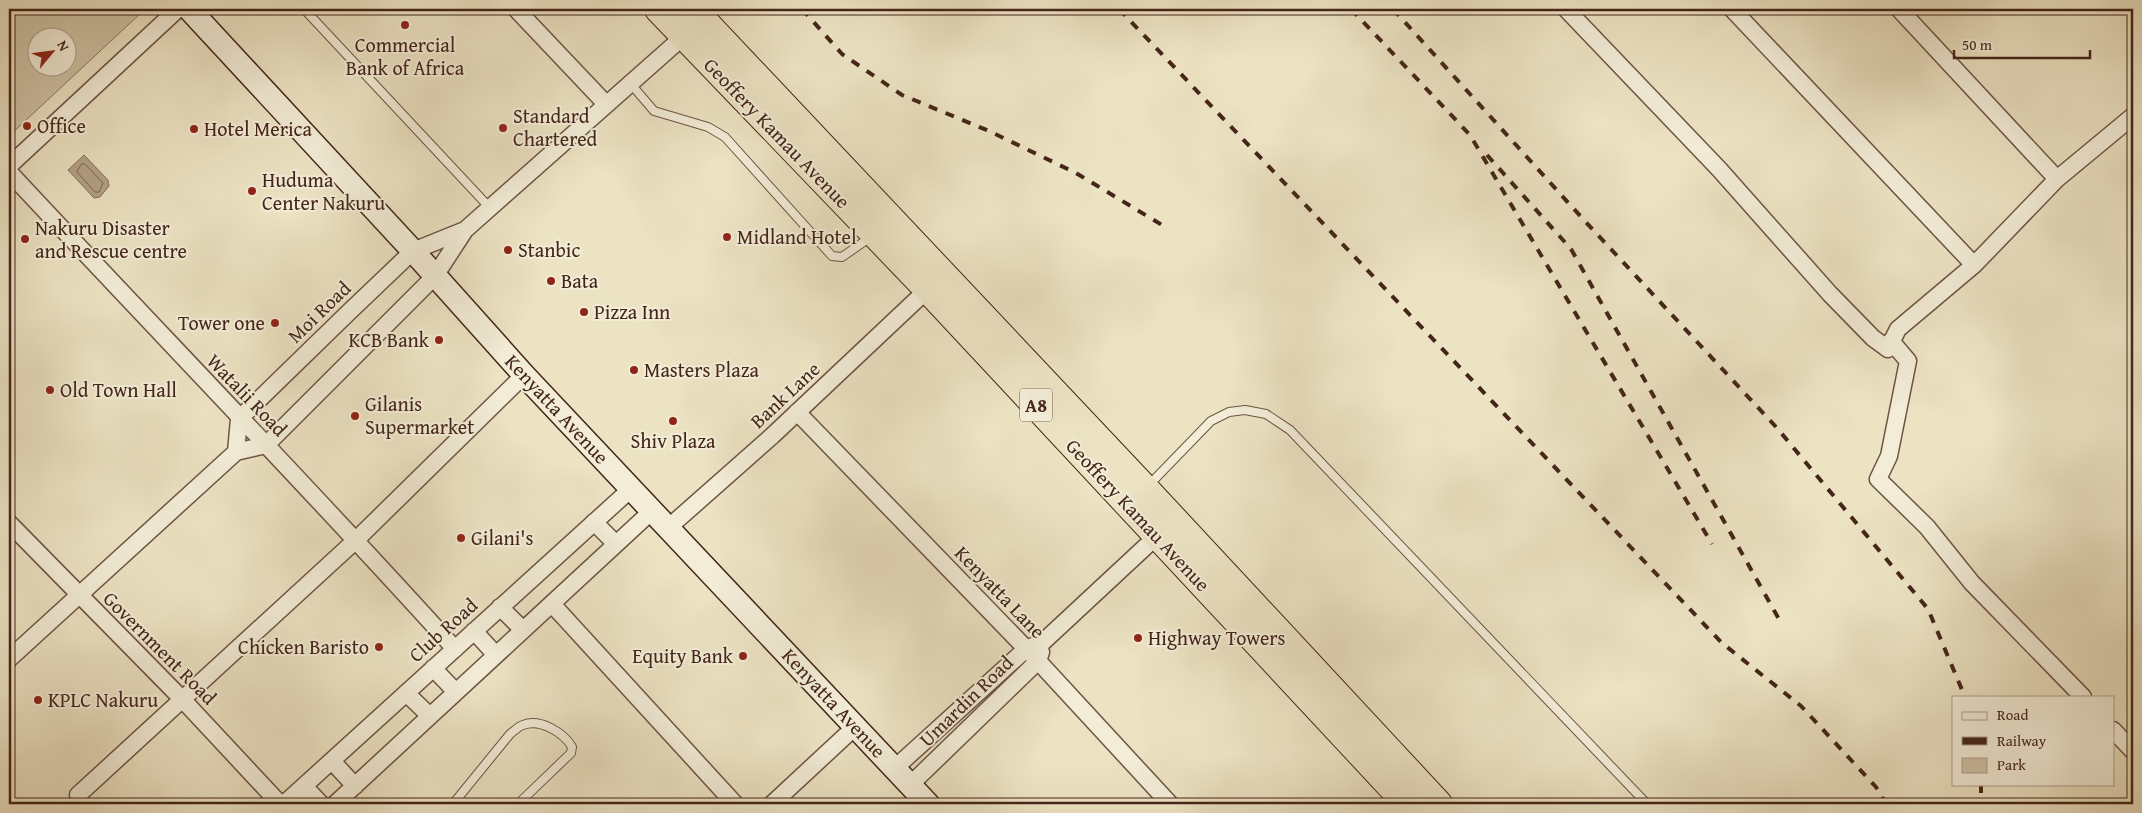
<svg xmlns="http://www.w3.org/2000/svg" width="2142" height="813" viewBox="0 0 2142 813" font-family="'Gentium Book Plus',serif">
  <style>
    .green { fill: #cfc3a6; stroke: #8a7460; fill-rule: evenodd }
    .water { fill: #b3a289; stroke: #87705c }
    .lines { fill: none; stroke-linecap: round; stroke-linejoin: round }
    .shore { stroke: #7c6451; stroke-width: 1 }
    .lane-casing { stroke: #6e5444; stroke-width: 10 }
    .street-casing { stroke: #6e5444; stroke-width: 19 }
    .secondary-casing { stroke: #442519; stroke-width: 25 }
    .highway-casing { stroke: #442519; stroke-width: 30 }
    .lane { stroke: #f3edd8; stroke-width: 8 }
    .street { stroke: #f3edd8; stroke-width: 16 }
    .secondary { stroke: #f3edd8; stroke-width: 22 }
    .highway { stroke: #ece3c3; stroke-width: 28 }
    .rail { stroke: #442519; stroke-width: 4; stroke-dasharray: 9 9; stroke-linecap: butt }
    .poi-dot { fill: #8f2418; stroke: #f3edd8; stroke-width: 2 }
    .labels { text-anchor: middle; stroke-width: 4; stroke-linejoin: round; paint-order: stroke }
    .shield { fill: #f3edd8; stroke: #786152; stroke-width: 1 }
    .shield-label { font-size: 19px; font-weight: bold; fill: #442519 }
    .poi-label { font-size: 20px; fill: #442519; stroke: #f3edd8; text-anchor: start }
    .street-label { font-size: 20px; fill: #442519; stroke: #f3edd8 }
  </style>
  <rect width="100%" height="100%" fill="#ece3c3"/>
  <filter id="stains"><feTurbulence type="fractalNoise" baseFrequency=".004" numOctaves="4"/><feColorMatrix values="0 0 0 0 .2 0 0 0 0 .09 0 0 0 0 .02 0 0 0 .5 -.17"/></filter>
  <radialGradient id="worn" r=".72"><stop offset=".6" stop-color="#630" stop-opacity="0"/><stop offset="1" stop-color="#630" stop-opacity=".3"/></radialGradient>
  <!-- green -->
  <path class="green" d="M 9,9 L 141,9 L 143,11 L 9,136 ZM 38,38 L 68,38 L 68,68 L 38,68 Z"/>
  <!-- water -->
  <path class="water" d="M 84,155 L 108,180 L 109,186 L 100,197 L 94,198 L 68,170 Z"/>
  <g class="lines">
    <!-- shore -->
    <path class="shore" d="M 82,164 L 85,164 L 103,183 L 99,192 L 95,192 L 77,172 Z"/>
    <!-- lane casing -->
    <g class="lane-casing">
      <path id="lane" d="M 304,9 L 490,208
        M 630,83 L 654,111 L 708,127 L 725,137 L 832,256 L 842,257 L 872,236
        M 1148,486 L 1211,421 L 1229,412 L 1245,410 L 1266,414 L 1290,430 L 1647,804
        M 453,804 L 510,734 C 514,731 519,726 523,725 C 540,718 564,733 572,747 L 571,753 L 518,804"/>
    </g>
    <!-- street casing -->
    <g class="street-casing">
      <path id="street" d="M 516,9 L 606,104
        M 1566,9 L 1719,169 L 1830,294 L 1873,338 L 1888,349 L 1898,329 L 1974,265 L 2057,179 L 2133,116
        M 1732,9 L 1974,265
        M 1899,9 L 2057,179
        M 9,166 L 178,9
        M 9,172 C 157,331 309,487 455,649
        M 1891,341 L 1908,361 L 1889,456 L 1878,479 L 1927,527 L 1972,583 L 2083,697
        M 797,412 L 1038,661 L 1170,804
        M 236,452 L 239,419 L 348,313 L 413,251 L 465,230
        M 594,522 L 616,544
        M 9,523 L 183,700 L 280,804
        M 668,528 L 772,436 L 928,289
        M 552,604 L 735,804
        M 500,607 L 523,630
        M 474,631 L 496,655
        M 9,659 L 236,452 L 266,445 L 435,276 L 465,230 L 684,36
        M 433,668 L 456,692
        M 406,693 L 430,716
        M 2113,730 L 2133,751
        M 332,761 L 355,786
        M 895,768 L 1026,649 L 1043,642 L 1157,536
        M 910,785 L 1038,661 L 1041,652
        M 304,786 L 321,804
        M 78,795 L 356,540 L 524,375
        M 284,804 L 632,488
        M 335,804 L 653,510
        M 772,804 L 856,726"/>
    </g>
    <!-- secondary casing -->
    <g class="secondary-casing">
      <path id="secondary" d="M 189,9 L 413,251 L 524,375 L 928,804"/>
    </g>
    <!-- highway casing -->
    <g class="highway-casing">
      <path id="highway" d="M 659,9 L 928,289 L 1408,804
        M 692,9 L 1145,489 L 1438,804"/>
    </g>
    <!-- lane -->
    <use href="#lane" class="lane"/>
    <!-- street -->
    <use href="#street" class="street"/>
    <!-- secondary -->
    <use href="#secondary" class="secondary"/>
    <!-- highway -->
    <use href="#highway" class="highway"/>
    <!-- rail -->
    <path class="rail" d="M 802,9 L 842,54 L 902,95 L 989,131 L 1076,173 L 1162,225
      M 1119,9 L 1722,643 L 1801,706 L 1876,787 L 1886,804
      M 1351,9 L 1470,135 L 1712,544
      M 1393,9 L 1583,219 L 1777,428 L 1928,609 L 1965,697
      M 1487,155 L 1571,249 L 1780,621
      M 1981,784 L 1981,804"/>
  </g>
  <!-- markers -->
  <g class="poi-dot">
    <circle cx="405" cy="25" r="5"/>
    <circle cx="27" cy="126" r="5"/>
    <circle cx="503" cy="128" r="5"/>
    <circle cx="194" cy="129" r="5"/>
    <circle cx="252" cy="191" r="5"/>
    <circle cx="727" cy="237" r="5"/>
    <circle cx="25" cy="239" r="5"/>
    <circle cx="508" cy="250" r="5"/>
    <circle cx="551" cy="281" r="5"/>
    <circle cx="584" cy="312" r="5"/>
    <circle cx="275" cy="323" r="5"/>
    <circle cx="439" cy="340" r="5"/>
    <circle cx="634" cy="370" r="5"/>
    <circle cx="50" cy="390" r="5"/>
    <circle cx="355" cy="416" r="5"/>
    <circle cx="673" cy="421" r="5"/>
    <circle cx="461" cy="538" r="5"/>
    <circle cx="1138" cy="638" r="5"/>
    <circle cx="379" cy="647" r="5"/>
    <circle cx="743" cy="656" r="5"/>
    <circle cx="38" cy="700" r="5"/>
  </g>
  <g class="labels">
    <!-- shield labels -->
    <rect class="shield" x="1020" y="388.5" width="32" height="33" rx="4"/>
    <g class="shield-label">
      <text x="1036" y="412">A8</text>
    </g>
    <!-- poi labels -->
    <g class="poi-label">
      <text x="405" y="52" text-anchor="middle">Commercial<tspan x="405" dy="23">Bank of Africa</tspan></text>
      <text x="513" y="123">Standard<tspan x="513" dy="23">Chartered</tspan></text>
      <text x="37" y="133">Office</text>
      <text x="204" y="136">Hotel Merica</text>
      <text x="262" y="187">Huduma<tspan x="262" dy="23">Center Nakuru</tspan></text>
      <text x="35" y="235">Nakuru Disaster<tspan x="35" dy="23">and Rescue centre</tspan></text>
      <text x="737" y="244">Midland Hotel</text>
      <text x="518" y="257">Stanbic</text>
      <text x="561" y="288">Bata</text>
      <text x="594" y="319">Pizza Inn</text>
      <text x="265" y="330" text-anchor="end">Tower one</text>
      <text x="429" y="347" text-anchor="end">KCB Bank</text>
      <text x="644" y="377">Masters Plaza</text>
      <text x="60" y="397">Old Town Hall</text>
      <text x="365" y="411">Gilanis<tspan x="365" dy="23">Supermarket</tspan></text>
      <text x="673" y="448" text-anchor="middle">Shiv Plaza</text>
      <text x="471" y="545">Gilani's</text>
      <text x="1148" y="645">Highway Towers</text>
      <text x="369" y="654" text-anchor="end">Chicken Baristo</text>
      <text x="733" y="663" text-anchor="end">Equity Bank</text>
      <text x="48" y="707">KPLC Nakuru</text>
    </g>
    <!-- street labels -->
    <g class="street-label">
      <text transform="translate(777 133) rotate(46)" y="7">Geoffery Kamau Avenue</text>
      <text transform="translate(319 312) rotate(-44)" y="7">Moi Road</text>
      <text transform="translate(247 395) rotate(46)" y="7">Watalii Road</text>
      <text transform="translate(785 395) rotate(-43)" y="7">Bank Lane</text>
      <text transform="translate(557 409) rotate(47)" y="7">Kenyatta Avenue</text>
      <text transform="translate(1138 515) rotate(47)" y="7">Geoffery Kamau Avenue</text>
      <text transform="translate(1000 592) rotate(46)" y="7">Kenyatta Lane</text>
      <text transform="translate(443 630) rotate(-42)" y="7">Club Road</text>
      <text transform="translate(160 648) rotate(45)" y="7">Government Road</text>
      <text transform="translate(966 701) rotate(-44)" y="7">Umardin Road</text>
      <text transform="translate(834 703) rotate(47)" y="7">Kenyatta Avenue</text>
    </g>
  </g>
  <!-- margin -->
  <rect width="2142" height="813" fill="none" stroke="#ece3c3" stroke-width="30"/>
  <rect x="10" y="10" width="2122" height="793" fill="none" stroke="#442519" stroke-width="2.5"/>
  <rect x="15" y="15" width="2112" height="783" fill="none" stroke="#442519"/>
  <!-- legend -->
  <rect x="1952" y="696" width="162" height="90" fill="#f3edd8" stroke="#ad9d8c"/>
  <rect x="1962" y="712" width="25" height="8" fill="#f3edd8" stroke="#ad9d8c"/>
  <text x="1997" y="720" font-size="15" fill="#442519">Road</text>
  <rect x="1962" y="737" width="25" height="8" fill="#442519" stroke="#ad9d8c"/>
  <text x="1997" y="746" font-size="15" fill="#442519">Railway</text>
  <rect x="1962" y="758" width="25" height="15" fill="#cfc3a6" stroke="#ad9d8c"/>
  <text x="1997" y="770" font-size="15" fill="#442519">Park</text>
  <!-- north arrow -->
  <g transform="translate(52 52) rotate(61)"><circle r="24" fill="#f3edd8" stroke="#ad9d8c"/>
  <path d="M0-4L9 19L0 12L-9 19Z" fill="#8f2418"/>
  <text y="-8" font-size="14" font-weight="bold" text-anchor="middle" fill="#442519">N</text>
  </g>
  <!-- scale -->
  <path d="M1954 50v8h136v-8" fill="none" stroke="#442519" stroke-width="2.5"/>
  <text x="1962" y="50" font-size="15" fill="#442519" stroke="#f3edd8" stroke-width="4" paint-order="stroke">50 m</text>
  <rect width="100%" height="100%" filter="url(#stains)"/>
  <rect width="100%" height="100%" fill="url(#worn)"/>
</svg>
